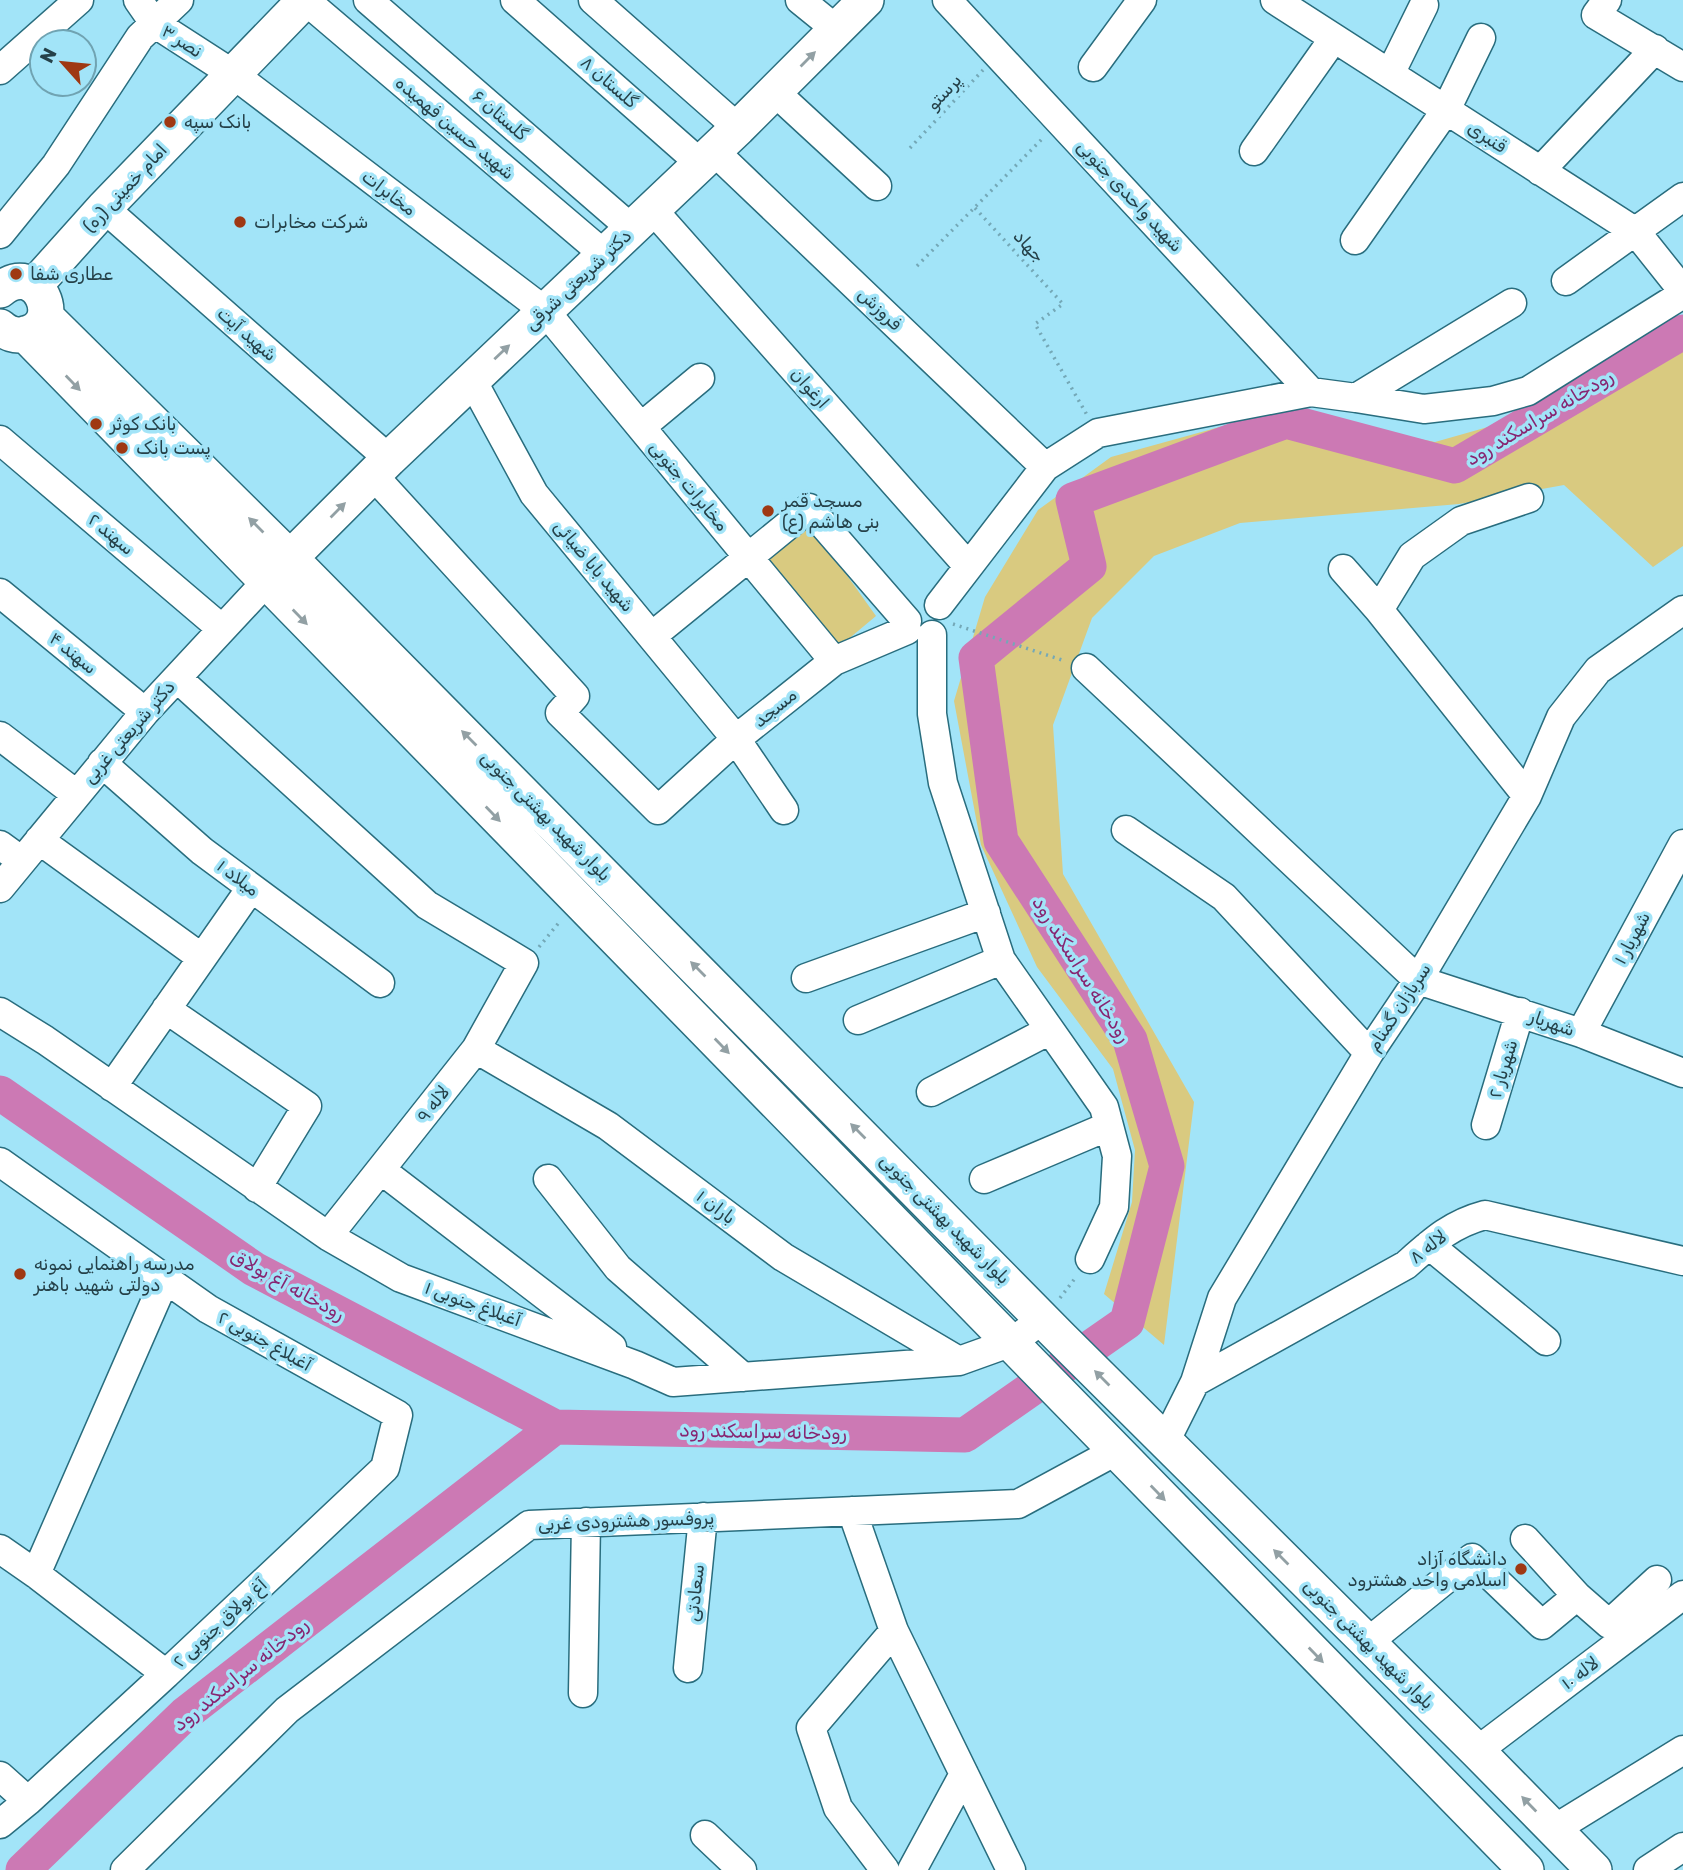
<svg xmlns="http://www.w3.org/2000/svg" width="1683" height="1870" viewBox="0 0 1683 1870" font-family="Rubik,'Noto Naskh Arabic',sans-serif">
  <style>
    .green { fill: #d9ca80 }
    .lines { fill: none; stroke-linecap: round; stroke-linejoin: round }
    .river { stroke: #cc79b4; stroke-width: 35 }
    .minor-casing { stroke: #296d7e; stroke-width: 31 }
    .major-casing { stroke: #296d7e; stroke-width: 38 }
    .path { stroke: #74a8b7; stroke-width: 3.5; stroke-dasharray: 2 5; stroke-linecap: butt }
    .minor { stroke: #fff; stroke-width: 28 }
    .major { stroke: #fff; stroke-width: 35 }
    .oneway { fill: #92a0a4 }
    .poi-dot { fill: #9f3813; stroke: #a2e4f8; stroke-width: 2.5 }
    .labels { text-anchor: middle; stroke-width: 7; stroke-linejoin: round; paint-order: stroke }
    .street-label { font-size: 18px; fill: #254149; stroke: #a2e4f8 }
    .poi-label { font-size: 18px; fill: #254149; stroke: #a2e4f8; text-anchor: start }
    .water-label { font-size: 19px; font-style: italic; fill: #872571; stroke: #a2e4f8 }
  </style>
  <rect width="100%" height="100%" fill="#a2e4f8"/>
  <!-- green -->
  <path class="green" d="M 1683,319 L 1683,546 L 1653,567 L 1564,485 L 1459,504 L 1240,523 L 1154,556 L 1092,618 L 1053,725 L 1063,874 L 1194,1102 L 1164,1345 L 1104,1294 L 1132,1202 L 1135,1150 L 1113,1069 L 1037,967 L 981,845 L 954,701 L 985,597 L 1038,510 L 1111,457 L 1277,411 L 1435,442 L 1509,421 Z
    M 806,518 L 876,616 L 834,651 L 757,555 Z"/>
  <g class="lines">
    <!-- river -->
    <path class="river" d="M 0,1093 L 254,1269 L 555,1427
      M 23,1870 L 185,1714 L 555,1427 L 965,1435 L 1127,1322 L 1167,1166 L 1130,1040 L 1001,841 L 976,658 L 1089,566 L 1073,500 L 1286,421 L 1455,466 L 1683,332"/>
    <!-- minor casing -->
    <g class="minor-casing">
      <path id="minor" d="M 138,0 L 154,23 L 233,74 L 545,311 L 834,661
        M 305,0 L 606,256
        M 368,0 L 632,229
        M 515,0 L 701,164
        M 593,0 L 738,128
        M 800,0 L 837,30
        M 947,0 L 1311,392
        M 1275,0 L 1636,232 L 1683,291
        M 1607,0 L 1596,15 L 1683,67
        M 1093,67 L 1142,0
        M 0,70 L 79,0
        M 1390,74 L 1424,5
        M 775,92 L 877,186
        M 714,151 L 1045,467
        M 1254,151 L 1334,38
        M 1540,171 L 1655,49
        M 104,208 L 389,459
        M 653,210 L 968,566
        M 0,234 L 56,165 L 140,37 L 179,0
        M 1355,240 L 1446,110 L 1481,38
        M 1566,281 L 1683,197
        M 472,380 L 534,494 L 736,739 L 784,810
        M 1356,398 L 1424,409 L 1493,401 L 1528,391 L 1683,294
        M 641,427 L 700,378
        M 0,440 L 222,629
        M 373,475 L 575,696 L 560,713 L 658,810 L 736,739 L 834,661 L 907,630
        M 1343,569 L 1379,610 L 1527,796
        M 0,593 L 145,712
        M 939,605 L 1045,467 L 1098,433 L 1311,392 L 1356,398 L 1512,303
        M 1379,610 L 1412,556 L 1461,521 L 1529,498
        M 932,635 L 932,714 L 943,783 L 1001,960 L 1104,1107 L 1117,1156 L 1114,1207 L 1090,1259
        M 652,636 L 809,508 L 907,621
        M 1086,668 L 1418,980 L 1581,1033 L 1683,1073
        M 177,678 L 427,905 L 524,963 L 476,1049 L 328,1236
        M 0,736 L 76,794
        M 102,763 L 202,851 L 380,983
        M 1126,830 L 1224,897 L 1369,1053
        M 39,840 L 202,958
        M 0,845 L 22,861
        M 0,888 L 145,712 L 266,582
        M 806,978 L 986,913
        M 166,1009 L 307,1106 L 257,1188
        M 0,1012 L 45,1040 L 328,1236 L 401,1278 L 635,1365 L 673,1382 L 959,1361 L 1012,1342 L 1043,1319
        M 858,1020 L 1001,960
        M 1581,1033 L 1683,844
        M 476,1049 L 608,1126 L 783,1257 L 959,1361
        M 112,1087 L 251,888
        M 931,1092 L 1050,1030
        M 1486,1125 L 1520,1012
        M 0,1162 L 208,1309 L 398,1415 L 385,1468 L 166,1674 L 36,1574 L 0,1549
        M 381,1170 L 612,1347
        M 548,1179 L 618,1268 L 743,1377
        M 984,1179 L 1109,1126
        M 1429,1245 L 1546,1341
        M 1195,1382 L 1406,1265 C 1432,1242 1451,1224 1485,1215 L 1683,1261
        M 1165,1442 L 1195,1382 L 1222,1298 L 1369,1053 L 1418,980 L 1527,796 L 1561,717 L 1598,670 L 1683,610
        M 852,1511 L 894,1631 L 1011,1870
        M 1525,1539 L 1577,1596
        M 36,1574 L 165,1279
        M 1368,1642 L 1472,1558 L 1542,1625 L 1577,1596 L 1609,1624 L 1657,1580
        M 688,1668 L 703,1517
        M 583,1693 L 586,1522
        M 1477,1751 L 1683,1595
        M 0,1776 L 28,1801
        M 0,1824 L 28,1801 L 166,1674
        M 1553,1830 L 1683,1750
        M 705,1835 L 742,1870
        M 125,1870 L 287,1710 L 529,1525 L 1018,1504 L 1116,1451
        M 885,1870 L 838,1808 L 811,1728 L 894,1631
        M 912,1870 L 964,1774
        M 1648,1870 L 1683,1847"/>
    </g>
    <!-- major casing -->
    <g class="major-casing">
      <path id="major" d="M 34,286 L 104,208 L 305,0
        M 0,290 C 38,258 67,325 25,334 C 16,337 7,333 0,327
        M 45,316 L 290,558 L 1060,1337 L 1477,1751 L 1594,1870
        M 25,334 L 1526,1870
        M 273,575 L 389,459 L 738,128 L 866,0"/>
    </g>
    <!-- path -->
    <path class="path" d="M 910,148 L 983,70
      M 975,208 L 1063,304 L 1035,324 L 1087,415
      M 917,266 L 1043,138
      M 953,624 L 1065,661
      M 539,947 L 561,920
      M 1060,1298 L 1076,1277"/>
    <!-- minor -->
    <use href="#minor" class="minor"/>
    <!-- major -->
    <use href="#major" class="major"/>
  </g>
  <!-- one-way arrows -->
  <defs><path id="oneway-solid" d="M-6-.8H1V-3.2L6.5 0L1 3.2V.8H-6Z" transform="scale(1.75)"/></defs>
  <g class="oneway">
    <use href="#oneway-solid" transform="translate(808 59) rotate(-45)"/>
    <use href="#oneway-solid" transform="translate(502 352) rotate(-43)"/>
    <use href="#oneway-solid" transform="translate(73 383) rotate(46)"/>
    <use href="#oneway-solid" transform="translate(338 510) rotate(-45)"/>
    <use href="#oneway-solid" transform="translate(256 525) rotate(-135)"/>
    <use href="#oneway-solid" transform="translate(300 617) rotate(46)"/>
    <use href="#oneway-solid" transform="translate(469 738) rotate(-135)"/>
    <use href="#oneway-solid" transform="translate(493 814) rotate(46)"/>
    <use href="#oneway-solid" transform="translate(698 969) rotate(-135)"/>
    <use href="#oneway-solid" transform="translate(722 1046) rotate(46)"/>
    <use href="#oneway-solid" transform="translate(858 1131) rotate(-135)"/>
    <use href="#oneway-solid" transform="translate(1102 1378) rotate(-135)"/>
    <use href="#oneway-solid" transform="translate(1158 1493) rotate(46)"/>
    <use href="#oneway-solid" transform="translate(1281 1557) rotate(-135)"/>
    <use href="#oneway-solid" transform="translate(1316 1655) rotate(46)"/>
    <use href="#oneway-solid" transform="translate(1529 1804) rotate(-134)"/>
  </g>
  <!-- markers -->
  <g class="poi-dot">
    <circle cx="170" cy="122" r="7"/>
    <circle cx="240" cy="222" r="7"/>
    <circle cx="16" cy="274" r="7"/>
    <circle cx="96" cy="424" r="7"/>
    <circle cx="122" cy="448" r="7"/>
    <circle cx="768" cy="511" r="7"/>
    <circle cx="20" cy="1274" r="7"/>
    <circle cx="1521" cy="1569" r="7"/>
  </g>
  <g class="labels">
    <!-- street labels -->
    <g class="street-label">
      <text transform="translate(182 41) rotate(33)" y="6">نصر ۳</text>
      <text transform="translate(609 82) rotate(41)" y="6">گلستان ۸</text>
      <text transform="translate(944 92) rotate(-47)" y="6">پرستو</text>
      <text transform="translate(500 115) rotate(41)" y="6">گلستان ۶</text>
      <text transform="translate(455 128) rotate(40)" y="6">شهيد حسین فهمیده</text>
      <text transform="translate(1487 137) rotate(33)" y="6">قنبری</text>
      <text transform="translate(125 188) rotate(-47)" y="6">امام خمینی (ره)</text>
      <text transform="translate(389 193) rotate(37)" y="6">مخابرات</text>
      <text transform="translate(1130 196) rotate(47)" y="6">شهید واحدی جنوبی</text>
      <text transform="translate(1029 246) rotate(47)" y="6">جهاد</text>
      <text transform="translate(578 280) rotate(-43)" y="6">دکتر شریعتی شرقی</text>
      <text transform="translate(880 309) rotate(44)" y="6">فروزش</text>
      <text transform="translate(247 334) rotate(41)" y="6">شهید آیت</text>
      <text transform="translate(810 388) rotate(48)" y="6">ارغوان</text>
      <text transform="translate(689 486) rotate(50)" y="6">مخابرات جنوبی</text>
      <text transform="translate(111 534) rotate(40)" y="6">سهند ۲</text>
      <text transform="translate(594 566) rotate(50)" y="6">شهيد بابا ضيائی</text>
      <text transform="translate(73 653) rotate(39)" y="6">سهند ۴</text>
      <text transform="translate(775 708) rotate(-39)" y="6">مسجد</text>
      <text transform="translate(129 732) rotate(-49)" y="6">دکتر شریعتی غربی</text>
      <text transform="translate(546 816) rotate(45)" y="6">بلوار شهید بهشتی جنوبی</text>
      <text transform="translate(238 878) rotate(37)" y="6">میلاد ۱</text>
      <text transform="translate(1632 938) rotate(-62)" y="6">شهریار ۱</text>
      <text transform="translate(1399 1007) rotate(-57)" y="6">سربازان گمنام</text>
      <text transform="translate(1552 1023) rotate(19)" y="6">شهریار</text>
      <text transform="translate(1503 1069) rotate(-73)" y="6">شهریار ۲</text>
      <text transform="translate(433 1104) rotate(-52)" y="6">لاله ۹</text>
      <text transform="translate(716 1207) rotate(37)" y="6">باران ۱</text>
      <text transform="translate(945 1219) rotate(45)" y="6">بلوار شهید بهشتی جنوبی</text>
      <text transform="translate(1428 1247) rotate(-38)" y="6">لاله ۸</text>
      <text transform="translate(473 1304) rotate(20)" y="6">آغبلاغ جنوبی ۱</text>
      <text transform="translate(265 1341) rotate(29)" y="6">آغبلاغ جنوبی ۲</text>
      <text transform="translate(626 1521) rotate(-2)" y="6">پروفسور هشترودی غربی</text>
      <text transform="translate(695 1593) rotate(-84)" y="6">سعادتی</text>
      <text transform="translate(220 1623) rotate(-43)" y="6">آغ بولاق جنوبی ۲</text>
      <text transform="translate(1369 1644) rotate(45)" y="6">بلوار شهید بهشتی جنوبی</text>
      <text transform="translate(1580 1673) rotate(-37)" y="6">لاله ۱۰</text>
    </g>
    <!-- poi labels -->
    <g class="poi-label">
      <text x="184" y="128">بانک سپه</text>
      <text x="254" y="228">شرکت مخابرات</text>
      <text x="30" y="280">عطاری شفا</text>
      <text x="110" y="430">بانک کوثر</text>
      <text x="136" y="454">پست بانک</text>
      <text x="782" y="507">مسجد قمر<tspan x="782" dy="21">بنی هاشم (ع)</tspan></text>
      <text x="34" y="1270">مدرسه راهنمایی نمونه<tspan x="34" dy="21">دولتی شهید باهنر</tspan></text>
      <text x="1507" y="1565" text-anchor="end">دانشگاه آزاد<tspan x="1507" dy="21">اسلامی واحد هشترود</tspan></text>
    </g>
    <!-- water labels -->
    <g class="water-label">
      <text transform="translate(1539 417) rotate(-31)" y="7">رودخانه سراسکند رود</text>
      <text transform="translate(1082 969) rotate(58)" y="7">رودخانه سراسکند رود</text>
      <text transform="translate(288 1284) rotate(29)" y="7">رودخانه آغ بولاق</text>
      <text transform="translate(763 1431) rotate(1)" y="7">رودخانه سراسکند رود</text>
      <text transform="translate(240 1674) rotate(-39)" y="7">رودخانه سراسکند رود</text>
    </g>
  </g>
  <!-- north arrow -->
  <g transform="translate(63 63) rotate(297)"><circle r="33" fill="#a2e4f8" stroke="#70a3b2" stroke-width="2"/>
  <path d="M0-5L12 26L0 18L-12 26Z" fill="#9f3813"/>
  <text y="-10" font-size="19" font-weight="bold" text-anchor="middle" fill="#254149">N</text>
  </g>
</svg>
